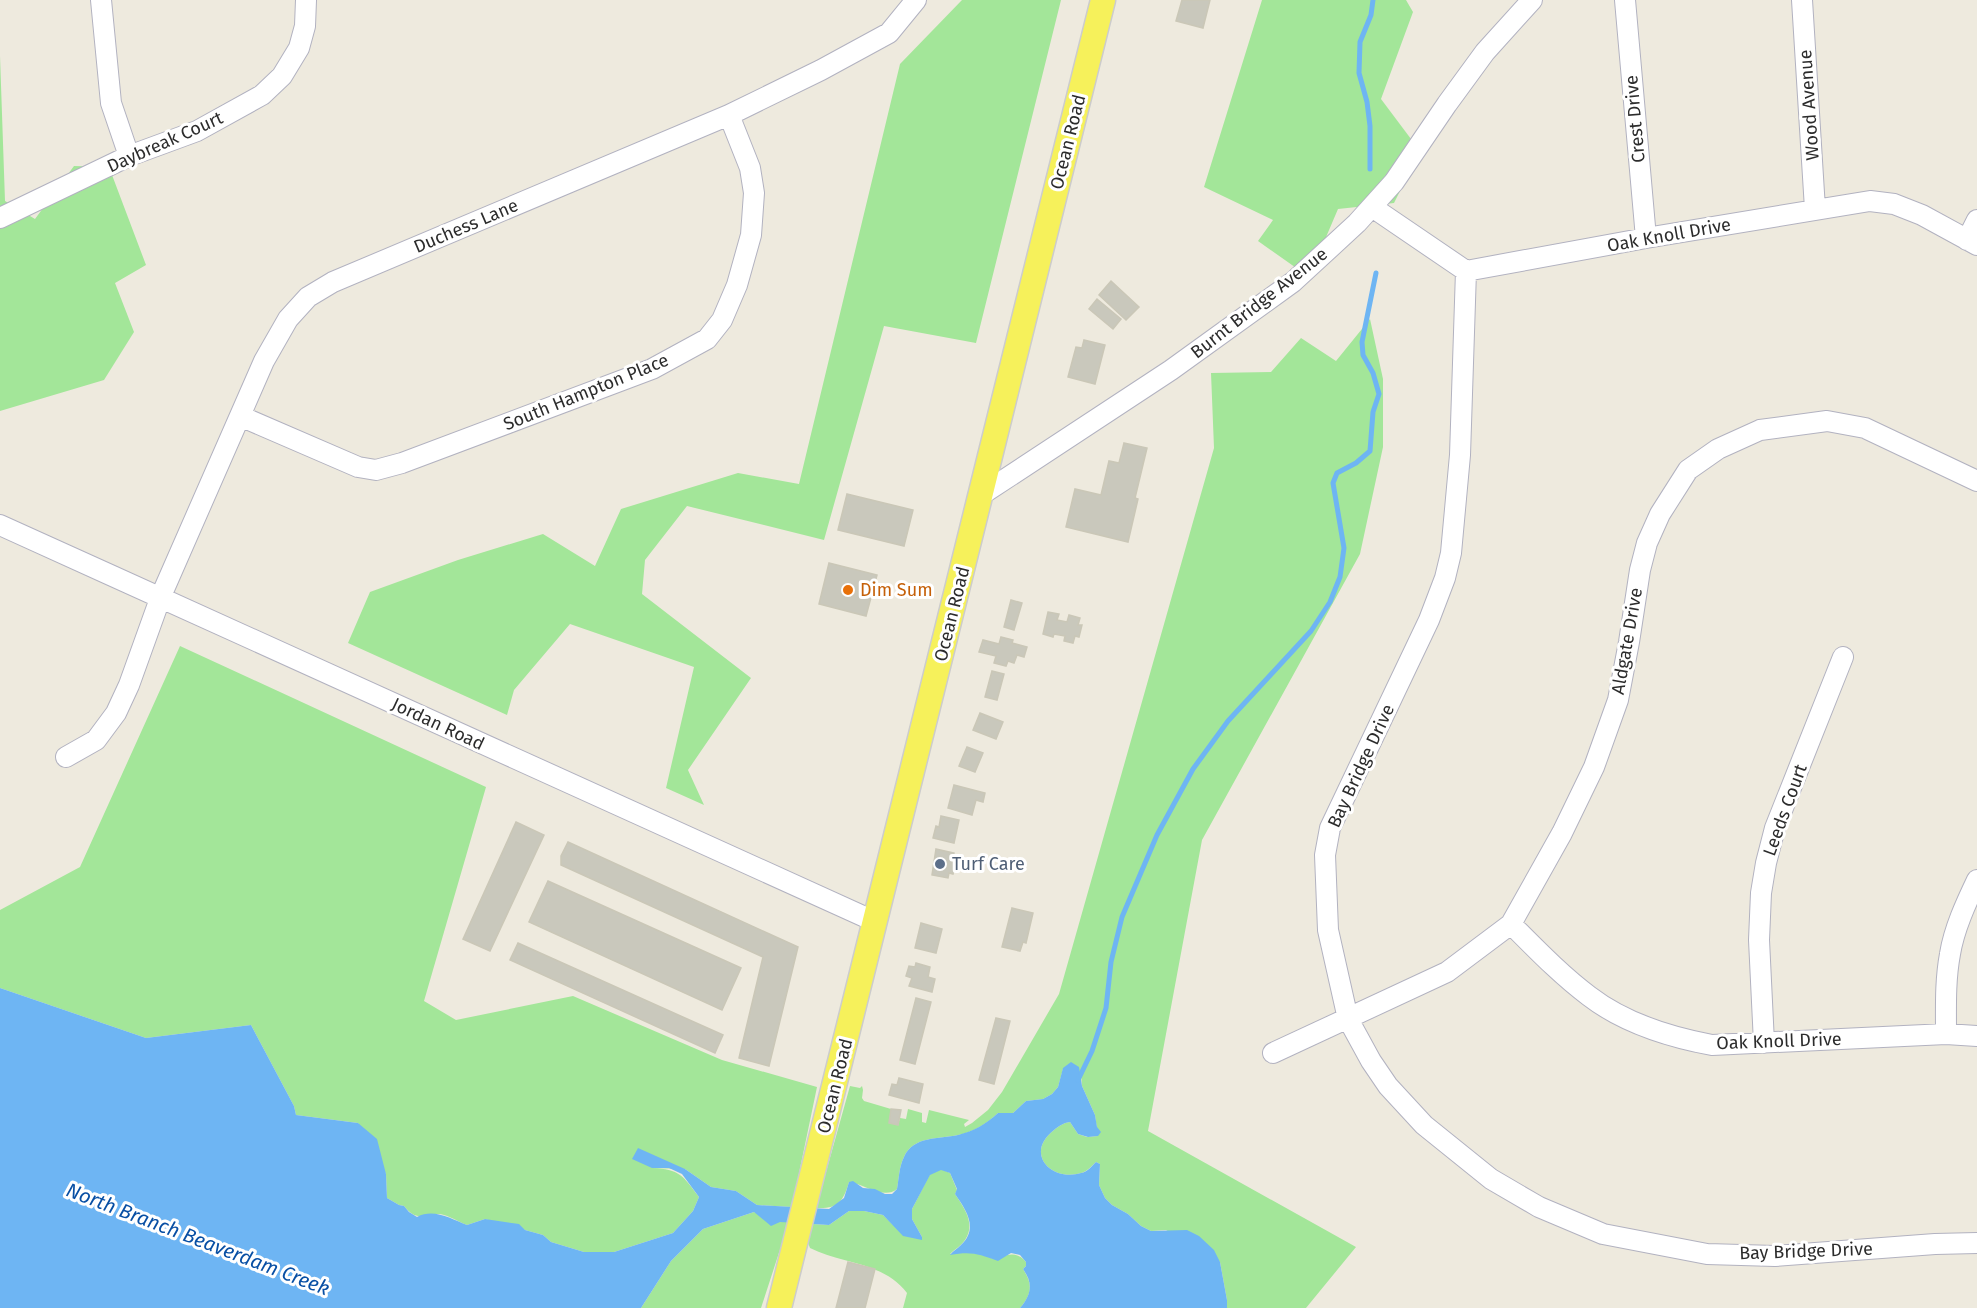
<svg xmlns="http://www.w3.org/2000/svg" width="1977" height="1308" viewBox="0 0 1977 1308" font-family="'Fira Sans',sans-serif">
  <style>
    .green { fill: #a3e699 }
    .water { fill: #6eb5f3 }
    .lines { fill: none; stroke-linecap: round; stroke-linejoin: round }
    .stream { stroke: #6eb5f3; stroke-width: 5 }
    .building { fill: #c9c8bc; stroke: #cac7b7; stroke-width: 1.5 }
    .minor-casing { stroke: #b2b2c0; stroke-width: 22 }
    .major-casing { stroke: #ccc; stroke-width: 27 }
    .minor { stroke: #fff; stroke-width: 20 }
    .major { stroke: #f6f15b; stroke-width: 24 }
    .food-dot { fill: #e8710a; stroke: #fff; stroke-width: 2 }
    .service-dot { fill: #5c6f8a; stroke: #fff; stroke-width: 2 }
    .labels { text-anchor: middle; stroke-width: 6; stroke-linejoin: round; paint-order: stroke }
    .street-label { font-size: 18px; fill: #2c2c2c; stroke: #fff }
    .food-label { font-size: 18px; fill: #c56008; stroke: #fff; text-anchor: start }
    .service-label { font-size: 18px; fill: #4e5e75; stroke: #fff; text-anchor: start }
    .water-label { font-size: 20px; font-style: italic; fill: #084fa4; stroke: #fff }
  </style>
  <rect width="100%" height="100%" fill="#eeeade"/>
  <!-- green -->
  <path class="green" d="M 962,0 L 1061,0 L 976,343 L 884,326 L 824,540 L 687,506 L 645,560 L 642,594 L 751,678 L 688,770 L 704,805 L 666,788 L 694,667 L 570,624 L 514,690 L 507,715 L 348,643 L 370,592 L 458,560 L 543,534 L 595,566 L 621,509 L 738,473 L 799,484 L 900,64 Z
    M 1262,0 L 1406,0 L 1413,12 L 1381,99 L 1420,151 L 1394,203 L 1338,209 L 1309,277 L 1258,241 L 1273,220 L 1204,187 Z
    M 0,56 L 5,201 L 35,219 L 74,166 L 109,167 L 146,265 L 115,283 L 134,332 L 104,380 L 0,411 Z
    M 1370,319 L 1383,379 L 1383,447 L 1360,554 L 1202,840 L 1148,1131 L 1356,1247 L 1306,1308 L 1227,1308 L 1227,1300 L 1220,1262 L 1166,1230 L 1151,1231 L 1141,1226 L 1128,1214 L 1112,1205 L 1105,1198 L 1099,1185 L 1100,1164 L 1096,1162 C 1092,1166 1086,1172 1081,1173 C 1051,1182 1024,1153 1054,1130 C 1059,1126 1063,1123 1070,1122 L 1078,1134 L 1087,1137 L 1098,1136 L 1095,1115 L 1082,1086 L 1081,1075 L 1063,1069 L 1058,1087 L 1052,1094 L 1043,1099 L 1026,1101 L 1013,1113 L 998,1113 C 986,1124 974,1132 958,1135 C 939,1139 913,1136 904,1157 C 899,1167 899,1178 897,1189 C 884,1200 864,1184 849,1182 C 843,1202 838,1209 816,1208 L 850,1086 L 860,1088 L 862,1086 L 863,1090 L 862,1098 L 864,1101 L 891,1109 L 889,1123 L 898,1125 L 900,1118 L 906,1119 L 908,1109 L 922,1113 L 922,1122 L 926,1123 L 929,1110 L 969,1120 L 964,1124 L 965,1127 L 972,1123 L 988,1110 L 1002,1092 L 1059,994 L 1214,448 L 1211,373 L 1271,372 L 1301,338 L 1336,361 Z
    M 180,646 L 486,787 L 424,1001 L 456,1020 L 573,996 L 722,1060 L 817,1087 L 792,1207 L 757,1205 L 736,1191 L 711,1187 L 685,1169 L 652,1168 C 680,1169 683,1176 699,1197 L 693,1211 L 673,1233 L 614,1252 L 584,1252 L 551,1242 L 543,1235 L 485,1219 L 467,1225 C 459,1222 448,1215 440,1214 C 422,1213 418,1223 404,1206 L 399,1205 L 387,1198 L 386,1174 L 358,1123 L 296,1115 L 294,1106 L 251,1025 L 146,1038 L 0,988 L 0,910 L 80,867 Z
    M 941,1169 L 950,1173 L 957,1190 L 955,1194 C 964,1208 976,1223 965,1240 C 961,1246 955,1249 950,1254 C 965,1252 980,1252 993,1259 C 1007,1255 1016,1250 1026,1262 L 1026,1266 L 1023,1269 C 1033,1284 1032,1294 1020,1308 L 903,1308 L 907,1293 C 884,1262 842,1264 810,1248 L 808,1243 L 813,1224 L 829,1225 L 849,1211 L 864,1211 L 883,1215 L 893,1225 L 922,1237 L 912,1219 L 912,1209 L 930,1174 Z
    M 754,1212 L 780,1222 L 789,1222 L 761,1308 L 641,1308 L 671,1261 L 703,1229 Z"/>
  <!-- water -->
  <path class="water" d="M 0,988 L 146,1038 L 251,1025 L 294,1106 L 296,1115 L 358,1123 L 377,1139 L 386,1174 L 387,1198 L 399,1205 L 404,1206 L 409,1212 L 417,1217 C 434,1208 451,1219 467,1225 L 485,1219 L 519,1224 L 525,1230 L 543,1235 L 551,1242 L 584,1252 L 614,1252 L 673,1233 L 693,1211 L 699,1197 L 682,1174 L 669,1168 L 652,1168 L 632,1159 L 638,1148 L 685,1169 L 711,1187 L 736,1191 L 757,1205 L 829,1209 L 844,1198 L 849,1182 L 853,1181 L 863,1188 L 875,1189 L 885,1194 L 892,1194 L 897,1189 C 899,1178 899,1167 904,1157 C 913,1136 939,1139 958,1135 C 974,1131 986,1124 998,1113 L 1013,1113 L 1026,1101 L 1043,1099 L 1052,1094 L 1058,1087 L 1063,1068 L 1071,1062 L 1079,1067 L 1082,1086 L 1095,1115 L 1097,1127 L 1101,1132 L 1098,1136 L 1088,1137 L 1078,1134 L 1070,1122 C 1063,1123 1059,1126 1054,1130 C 1024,1153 1051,1182 1081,1173 C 1087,1172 1092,1166 1096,1162 L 1100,1164 L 1099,1185 L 1105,1198 L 1112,1205 L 1128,1214 L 1141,1226 L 1151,1231 L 1187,1230 L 1199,1236 L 1214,1250 L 1220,1262 L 1227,1300 L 1227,1308 L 1020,1308 C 1032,1294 1033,1283 1023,1269 L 1026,1266 L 1026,1262 L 1020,1255 L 1011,1253 L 998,1261 C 979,1254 971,1251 950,1255 C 953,1251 957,1249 961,1245 C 979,1228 966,1210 955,1194 L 957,1189 L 950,1173 L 941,1170 L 930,1175 L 912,1209 L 912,1219 L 922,1237 L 922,1240 L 903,1236 L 883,1215 L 864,1211 L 849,1211 L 829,1225 L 780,1222 L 771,1226 L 754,1212 L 703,1229 L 671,1261 L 641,1308 L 0,1308 Z"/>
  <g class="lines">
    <!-- stream -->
    <path class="stream" d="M 1370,169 L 1370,126 L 1367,102 L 1359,73 L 1360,42 L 1371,15 L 1373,0
      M 1078,1080 L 1092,1051 L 1106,1008 L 1111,962 L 1122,917 L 1157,835 L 1193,769 L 1228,721 L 1311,631 L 1330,602 L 1340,577 L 1344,548 L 1333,483 L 1337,473 L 1356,463 L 1370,451 L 1373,412 L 1379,394 L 1373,373 L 1363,355 L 1362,342 L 1376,273"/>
  </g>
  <!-- building -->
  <path class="building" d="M 1182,0 L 1210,0 L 1203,28 L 1176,21 Z
    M 1111,281 L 1139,307 L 1126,320 L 1099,295 Z
    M 1097,299 L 1121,319 L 1113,329 L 1089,309 Z
    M 1084,340 L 1105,345 L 1095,384 L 1068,377 L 1076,347 L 1082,348 Z
    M 1124,443 L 1147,448 L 1135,498 L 1138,499 L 1128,542 L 1066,527 L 1075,489 L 1101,495 L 1109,461 L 1119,463 Z
    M 847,494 L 913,510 L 904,546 L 838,530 Z
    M 829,563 L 877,575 L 866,616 L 819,604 Z
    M 1011,600 L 1022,603 L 1014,630 L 1004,627 Z
    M 1048,612 L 1059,614 L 1057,620 L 1067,622 L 1069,615 L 1080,618 L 1078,625 L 1082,625 L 1079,637 L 1075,636 L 1073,643 L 1064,641 L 1065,636 L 1054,634 L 1053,637 L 1043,634 Z
    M 1001,637 L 1013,640 L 1012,643 L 1027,647 L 1024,657 L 1017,655 L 1014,663 L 1008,661 L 1006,666 L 994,663 L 996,656 L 979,652 L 983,640 L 999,644 Z
    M 992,671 L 1004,674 L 997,700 L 985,697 Z
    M 980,713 L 1003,722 L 996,739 L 973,730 Z
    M 967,747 L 983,753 L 975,772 L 959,766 Z
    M 954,785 L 985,793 L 983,802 L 976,800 L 972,815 L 948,808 Z
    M 941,816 L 959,820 L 954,843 L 933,838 L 936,826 L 939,827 Z
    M 516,822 L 544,835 L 490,951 L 463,939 Z
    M 568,842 L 798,947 L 769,1066 L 739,1058 L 763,957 L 561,865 L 561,856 Z
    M 936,849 L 954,853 L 952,861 L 956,862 L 953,874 L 949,873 L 948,878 L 932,875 Z
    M 548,881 L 741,968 L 722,1010 L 529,922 Z
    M 1012,908 L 1033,913 L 1026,943 L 1023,942 L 1020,951 L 1002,947 Z
    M 921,923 L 942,929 L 936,953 L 915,948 Z
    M 518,943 L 723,1035 L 715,1053 L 510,960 Z
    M 916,963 L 930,967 L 928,977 L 935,979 L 932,992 L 909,986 L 912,978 L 906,976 L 909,966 L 915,967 Z
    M 916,998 L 931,1002 L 915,1064 L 900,1060 Z
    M 996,1018 L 1010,1021 L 994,1084 L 979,1080 Z
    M 899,1078 L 923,1084 L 919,1103 L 889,1095 L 892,1084 L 897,1085 Z
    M 891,1109 L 901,1110 L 898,1125 L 889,1123 Z
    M 848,1262 L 875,1269 L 865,1308 L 836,1308 Z"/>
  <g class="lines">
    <!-- minor casing -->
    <g class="minor-casing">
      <path id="minor" d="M 101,0 L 111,103 L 129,156
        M 1625,0 L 1646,238
        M 1802,0 L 1815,209
        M 1372,207 L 1466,271 L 1646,238 L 1870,201 L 1894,204 L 1922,215 L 1977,245
        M 0,218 L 129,156 L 197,131 L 262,95 L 282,76 L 299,48 L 305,26 L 306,0
        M 1967,240 L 1977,220
        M 1466,271 L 1460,455 L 1451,553 L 1445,578 L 1429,620 L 1330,828 L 1325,855 L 1328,930 L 1348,1019 L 1371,1061 L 1388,1086 L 1424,1125 L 1491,1179 L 1539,1207 L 1603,1234 L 1707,1254 L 1775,1256 L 1935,1244 L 1977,1243
        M 240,416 L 358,467 L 376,470 L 402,463 L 652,369 L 707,339 L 722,320 L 737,285 L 751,235 L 754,193 L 750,168 L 729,115
        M 981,495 L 1171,370 L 1293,282 L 1357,223 L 1394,182 L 1447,104 L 1485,52 L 1532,0
        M 0,525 C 292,657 583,791 876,922
        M 66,757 L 96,740 L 116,713 L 129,685 L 161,596 L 264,361 L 288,319 L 308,297 L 333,282 L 729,115 L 821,70 L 889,33 L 916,0
        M 1511,924 C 1536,949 1561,975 1589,996 C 1624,1023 1669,1037 1712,1045 L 1946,1034 L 1977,1036
        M 1946,1034 C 1946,1007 1945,981 1950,954 C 1954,929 1966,903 1977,880
        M 1764,1043 L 1759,940 L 1761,893 L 1766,863 L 1775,828 L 1843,657
        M 1273,1053 L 1447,972 L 1511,924 L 1562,833 L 1594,767 L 1618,700 L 1629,642 L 1640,570 L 1647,543 L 1660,514 L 1688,470 L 1718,449 L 1760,430 L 1827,421 L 1865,428 L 1977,481"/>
    </g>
    <!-- major casing -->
    <g class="major-casing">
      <path id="major" d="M 779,1308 L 1103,0"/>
    </g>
    <!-- minor -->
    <use href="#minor" class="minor"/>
    <!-- major -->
    <use href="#major" class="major"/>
  </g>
  <!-- markers -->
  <circle class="food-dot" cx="848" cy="590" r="6"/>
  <circle class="service-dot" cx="940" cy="864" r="6"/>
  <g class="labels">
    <!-- street labels -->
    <g class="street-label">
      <text transform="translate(1809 105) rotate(-94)" y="6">Wood Avenue</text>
      <text transform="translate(1635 119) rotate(-95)" y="6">Crest Drive</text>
      <text transform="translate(165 142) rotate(-24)" y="6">Daybreak Court</text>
      <text transform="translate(1068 142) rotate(-76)" y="6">Ocean Road</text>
      <text transform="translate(466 226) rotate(-23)" y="6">Duchess Lane</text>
      <text transform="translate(1669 235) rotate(-10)" y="6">Oak Knoll Drive</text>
      <text transform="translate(1259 303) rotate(-38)" y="6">Burnt Bridge Avenue</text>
      <text transform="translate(586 392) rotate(-22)" y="6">South Hampton Place</text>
      <text transform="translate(952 614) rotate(-76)" y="6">Ocean Road</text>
      <text transform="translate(1627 641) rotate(-80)" y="6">Aldgate Drive</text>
      <text transform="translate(438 724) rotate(25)" y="6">Jordan Road</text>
      <text transform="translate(1361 766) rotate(-65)" y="6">Bay Bridge Drive</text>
      <text transform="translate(1785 810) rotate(-70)" y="6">Leeds Court</text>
      <text transform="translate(1779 1041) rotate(-2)" y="6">Oak Knoll Drive</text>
      <text transform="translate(835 1086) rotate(-76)" y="6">Ocean Road</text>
      <text transform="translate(1806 1251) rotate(-2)" y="6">Bay Bridge Drive</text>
    </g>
    <!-- food labels -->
    <g class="food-label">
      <text x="860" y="596">Dim Sum</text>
    </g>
    <!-- service labels -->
    <g class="service-label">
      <text x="952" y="870">Turf Care</text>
    </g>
    <!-- water labels -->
    <g class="water-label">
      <text transform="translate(198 1239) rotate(21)" y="7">North Branch Beaverdam Creek</text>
    </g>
  </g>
</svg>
